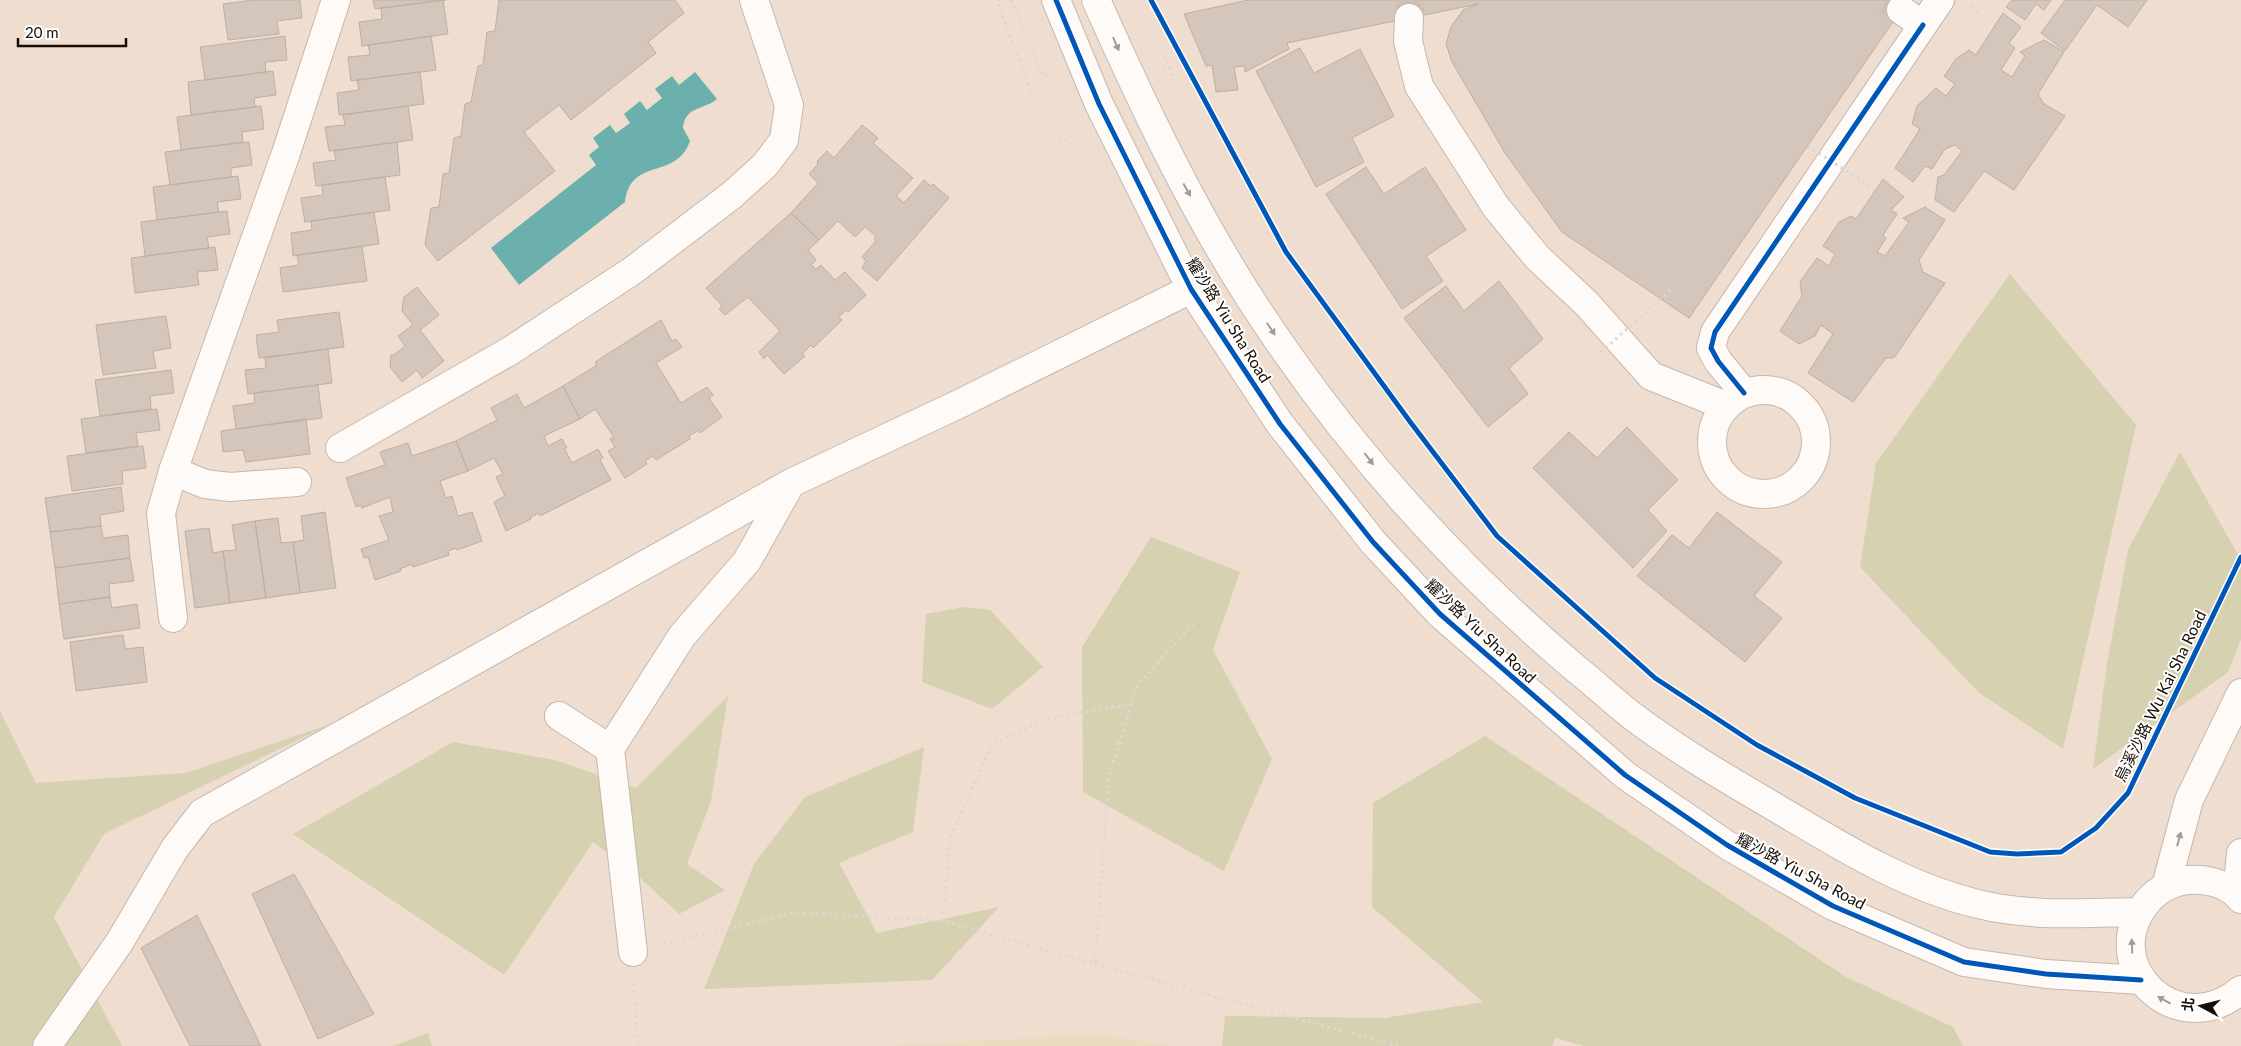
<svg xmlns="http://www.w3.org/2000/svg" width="2241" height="1046" viewBox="0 0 2241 1046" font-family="Lato,'Noto Sans TC',sans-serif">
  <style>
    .green { fill: #d5d1b1 }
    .sand { fill: #e9dcc1 }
    .water { fill: #6bb0ad }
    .building { fill: #d4c6bb; stroke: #bcafa3 }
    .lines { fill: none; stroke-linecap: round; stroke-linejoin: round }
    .minor-tunnel { stroke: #cfbfb2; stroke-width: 28; stroke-dasharray: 28 14; stroke-linecap: butt }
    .minor-casing { stroke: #c5b8ad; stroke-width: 30 }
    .path { stroke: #ddd8d3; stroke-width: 3; stroke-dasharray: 2.5 4; stroke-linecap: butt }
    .minor { stroke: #fdfaf8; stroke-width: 28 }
    .path-bridge { stroke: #ddd8d3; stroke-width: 3; stroke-dasharray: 2.5 4; stroke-linecap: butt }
    .cycleway-casing { stroke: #fff; stroke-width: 8 }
    .cycleway { stroke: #0057b8; stroke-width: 5 }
    .oneway { fill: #a19c97 }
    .labels { text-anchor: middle; stroke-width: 4; stroke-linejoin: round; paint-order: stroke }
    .street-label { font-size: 16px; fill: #180e05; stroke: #fff }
  </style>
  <rect width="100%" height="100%" fill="#efded0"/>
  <!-- green -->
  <path class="green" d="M 2010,274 L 2136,425 L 2063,749 L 1978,692 L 1860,567 L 1876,463 Z
    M 2180,452 L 2241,560 L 2241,639 L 2228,672 L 2093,769 L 2107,664 L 2128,550 Z
    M 1151,537 L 1240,572 L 1213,650 L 1272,759 L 1224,871 L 1083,792 L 1082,647 Z
    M 964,607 L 990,610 L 1043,667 L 992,709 L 922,682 L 926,614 Z
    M 728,696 L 711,801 L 687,864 L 725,890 L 679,914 L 638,876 L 593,842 L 504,975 L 293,834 L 453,742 L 555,760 L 636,788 Z
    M 0,711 L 36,783 L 186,773 L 331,724 L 104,834 L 54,917 L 122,1046 L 0,1046 Z
    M 1485,736 L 1846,977 L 1953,1027 L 1963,1046 L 1584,1046 L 1555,1038 L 1552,1046 L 1222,1046 L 1225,1016 L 1385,1018 L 1483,1002 L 1372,907 L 1373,803 Z
    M 924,747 L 913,832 L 839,863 L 877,933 L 999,907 L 932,980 L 704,989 L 754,864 L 805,797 Z
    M 428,1033 L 432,1046 L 394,1046 Z"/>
  <!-- sand -->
  <path class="sand" d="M 1096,1034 L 1175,1046 L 884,1046 Z"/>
  <!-- water -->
  <path class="water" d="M 695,72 L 717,99 C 704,110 685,106 683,128 L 690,141 C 676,181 631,156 625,202 L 519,285 L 491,248 L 596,165 L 589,155 L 599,147 L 593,138 L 610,125 L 616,133 L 630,123 L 624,114 L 640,101 L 647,110 L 662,98 L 655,89 L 672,76 L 679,85 Z"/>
  <!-- building -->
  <path class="building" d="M 254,0 L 300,0 L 302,18 L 277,21 L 279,34 L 228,40 L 223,4 Z
    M 373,0 L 446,0 L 375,9 Z
    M 443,0 L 448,34 L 362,46 L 359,22 L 382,19 L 381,8 Z
    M 499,0 L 675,0 L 684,13 L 648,42 L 656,53 L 571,120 L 559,105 L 524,132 L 555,171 L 438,261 L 425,245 L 431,208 L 439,207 L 443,174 L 449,173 L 454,138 L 461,136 L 465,104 L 471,102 L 478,66 L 483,65 L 487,32 L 495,31 Z
    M 1248,0 L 1908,0 L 1689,318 L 1562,232 L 1505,153 L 1452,62 L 1446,44 L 1451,27 L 1463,10 L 1478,4 L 1287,43 L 1289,49 L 1245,72 L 1245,66 L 1234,67 L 1238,90 L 1216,92 L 1212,65 L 1206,66 L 1184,14 Z
    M 2012,0 L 2051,0 L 2044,10 L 2036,4 L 2025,20 L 2006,7 Z
    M 2065,0 L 2147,0 L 2128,27 L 2097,5 L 2065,51 L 2041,33 Z
    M 2003,13 L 2021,27 L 2009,43 L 2015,48 L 2001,70 L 2012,77 L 2025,56 L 2020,52 L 2044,40 L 2064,52 L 2038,94 L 2044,104 L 2065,116 L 2014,190 L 1984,171 L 1954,212 L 1935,200 L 1938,177 L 1944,175 L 1962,151 L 1955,145 L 1945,149 L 1932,169 L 1925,166 L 1913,182 L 1895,168 L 1920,129 L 1912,124 L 1917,106 L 1936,88 L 1946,96 L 1955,84 L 1944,76 L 1956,59 L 1969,50 L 1976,55 Z
    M 285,36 L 287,60 L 265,62 L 266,72 L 205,80 L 200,47 Z
    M 431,36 L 436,70 L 351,81 L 348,57 L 370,55 L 368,45 Z
    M 1300,48 L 1314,73 L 1360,49 L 1394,116 L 1352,138 L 1364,162 L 1316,187 L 1256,71 Z
    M 273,71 L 276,95 L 254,98 L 255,107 L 191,115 L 188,82 Z
    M 420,72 L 424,104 L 339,115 L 337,93 L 359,90 L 357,80 Z
    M 261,106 L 264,129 L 242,132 L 243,142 L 181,150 L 177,117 Z
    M 408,106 L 413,140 L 329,151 L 325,127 L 345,125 L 343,115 Z
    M 862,125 L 878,138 L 873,143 L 913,178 L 896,196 L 904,203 L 924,180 L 931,186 L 933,184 L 949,198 L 877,281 L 862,268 L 866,261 L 862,257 L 876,241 L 874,239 L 876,236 L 865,227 L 855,237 L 838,221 L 819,240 L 791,213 L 818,183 L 809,174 L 818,164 L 817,161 L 827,151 L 834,158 Z
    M 249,142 L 252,165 L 231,168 L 231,177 L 170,185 L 165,152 Z
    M 397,142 L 400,175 L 316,186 L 313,163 L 336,160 L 334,151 Z
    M 1366,167 L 1384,194 L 1425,167 L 1466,230 L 1426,256 L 1443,281 L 1402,309 L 1326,194 Z
    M 238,176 L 241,199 L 217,202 L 219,212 L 157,220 L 153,187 Z
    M 385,177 L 390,210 L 305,222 L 301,198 L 323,195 L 322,185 Z
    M 1883,179 L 1904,197 L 1891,210 L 1897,214 L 1883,235 L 1886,238 L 1877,252 L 1885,256 L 1909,222 L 1903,218 L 1925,207 L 1945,220 L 1919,260 L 1923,272 L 1945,283 L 1894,358 L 1886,358 L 1853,402 L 1808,373 L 1833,334 L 1821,325 L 1815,336 L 1799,344 L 1780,331 L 1802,296 L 1800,282 L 1817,258 L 1829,266 L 1835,254 L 1823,246 L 1839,222 L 1851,216 L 1856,219 Z
    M 227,211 L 230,234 L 207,237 L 209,248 L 145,256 L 141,222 Z
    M 374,212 L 379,244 L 293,256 L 291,233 L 312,230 L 311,221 Z
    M 791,213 L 819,240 L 808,250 L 816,260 L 811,265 L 816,269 L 821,265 L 835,280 L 845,272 L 866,295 L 848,312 L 846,310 L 839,317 L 842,320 L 813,348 L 811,345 L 802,354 L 805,356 L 784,374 L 767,355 L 764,359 L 759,352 L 780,331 L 748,297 L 725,315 L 719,309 L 722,306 L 706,288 Z
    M 362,246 L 367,281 L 283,292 L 280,268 L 299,265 L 297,255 Z
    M 215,247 L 218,270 L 197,272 L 199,285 L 135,293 L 131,258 Z
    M 1499,281 L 1543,339 L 1509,368 L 1528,394 L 1488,427 L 1404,318 L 1446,286 L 1464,311 Z
    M 417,287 L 439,315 L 420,330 L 444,361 L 422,378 L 417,370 L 402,382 L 390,367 L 391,355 L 394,355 L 405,346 L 398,336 L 413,325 L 402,311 L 404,297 Z
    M 339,312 L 344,347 L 259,358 L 256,335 L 279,332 L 277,320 Z
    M 166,316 L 171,348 L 153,351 L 156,368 L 103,375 L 96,325 Z
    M 661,320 L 672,341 L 676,339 L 682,347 L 656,363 L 681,403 L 707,387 L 713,395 L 709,398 L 722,417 L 700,433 L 699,430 L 689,436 L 690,439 L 656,460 L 653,456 L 645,461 L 647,464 L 625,478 L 608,451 L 615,447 L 610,439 L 614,437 L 595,409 L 580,419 L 563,386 L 597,365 L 595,362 Z
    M 328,349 L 332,383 L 248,394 L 245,370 L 266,368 L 265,358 Z
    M 171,370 L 174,393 L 150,396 L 151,409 L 100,416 L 95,380 Z
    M 318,385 L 322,418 L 236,429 L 233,406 L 255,403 L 254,393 Z
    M 563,386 L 580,419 L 544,436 L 548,446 L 562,439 L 567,448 L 564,448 L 572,463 L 598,449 L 603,458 L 600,460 L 611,480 L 540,516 L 538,513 L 530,518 L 531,519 L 506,531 L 494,502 L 505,496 L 496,477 L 503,474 L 494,458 L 468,471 L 456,441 L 497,420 L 491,408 L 517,394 L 524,408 Z
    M 157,409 L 160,430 L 136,433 L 138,446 L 86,453 L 81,419 Z
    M 306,419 L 310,454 L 246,462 L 243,450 L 223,452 L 221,431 Z
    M 1627,427 L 1678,480 L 1648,510 L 1667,531 L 1633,568 L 1533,468 L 1569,432 L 1597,458 Z
    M 456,441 L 468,471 L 440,481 L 446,498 L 452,496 L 458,516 L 472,512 L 482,541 L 457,550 L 456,548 L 448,551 L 449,555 L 413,567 L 412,564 L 400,569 L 401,571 L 375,580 L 368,557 L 364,558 L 361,549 L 389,540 L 379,516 L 393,512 L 390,497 L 362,508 L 361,505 L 356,507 L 346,478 L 385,465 L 380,452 L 408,443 L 412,456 Z
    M 143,446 L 146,468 L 122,471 L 123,484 L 72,491 L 67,456 Z
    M 121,487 L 124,511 L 100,515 L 101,526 L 50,532 L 45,498 Z
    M 325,512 L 336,588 L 300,593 L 293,542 L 304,540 L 301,516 Z
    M 1717,512 L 1782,562 L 1754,596 L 1782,618 L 1745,662 L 1637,576 L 1672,535 L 1689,548 Z
    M 278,518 L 281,543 L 293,542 L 300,593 L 266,598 L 255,521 Z
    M 255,521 L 266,598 L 230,603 L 223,551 L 236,550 L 232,525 Z
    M 101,526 L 103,538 L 128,535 L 130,558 L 55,568 L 50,532 Z
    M 209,528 L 213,553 L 223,551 L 230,603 L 195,608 L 185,531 Z
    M 130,558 L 134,581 L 109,584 L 110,597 L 59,604 L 55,568 Z
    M 110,597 L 112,608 L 137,604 L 140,628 L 64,639 L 59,604 Z
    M 123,635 L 125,649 L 143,647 L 147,682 L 76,691 L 70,642 Z
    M 294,874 L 374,1014 L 318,1039 L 252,894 Z
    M 197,915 L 261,1046 L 190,1046 L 141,948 Z"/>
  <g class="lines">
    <!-- minor-tunnel -->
    <path class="minor-tunnel" d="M 1887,0 L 1901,10
      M 1409,18 L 1410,6 L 1417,0"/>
    <!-- minor casing -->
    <g class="minor-casing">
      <path id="minor" d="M 1056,0 L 1099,104 L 1191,289 L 1280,424 L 1373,542 L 1440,614 L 1625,775 L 1727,845 L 1833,906 L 1964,962 L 2046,974 L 2141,980
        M 1096,0 C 1142,103 1190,205 1251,300 C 1340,438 1450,562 1575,668 C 1594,683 1612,700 1631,715 C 1676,749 1725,778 1773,806 C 1839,845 1903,886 1978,904 C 2030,917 2086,913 2139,912
        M 1901,10 L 1923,25 L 1940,0
        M 1409,18 L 1408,41 L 1419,86 L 1496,207 L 1537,257 L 1587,304 L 1651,376 L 1726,406
        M1712 442a52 52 0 1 1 104 0a52 52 0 1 1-104 0Z
        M 1744,393 L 1718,361 L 1711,348 L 1715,332 L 1923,25
        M 340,448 L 510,351 L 632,271 L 732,195 L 765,165 L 784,140 L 789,105 L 754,0
        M 173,471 L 205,484 L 230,487 L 297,482
        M 173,618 L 161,513 L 173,471 L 286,153 L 336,0
        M 559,716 L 610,749
        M 2166,886 L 2189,800 L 2241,693
        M 2237,894 L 2241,853
        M 2241,899 C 2228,884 2208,879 2189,880 C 2173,881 2157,890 2147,902 C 2095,965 2178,1044 2241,990
        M 633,952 L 610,749 L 682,636 L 747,561 L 791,483
        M 47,1046 L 119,943 L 175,848 L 202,813 L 791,483 L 961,403 L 1191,289"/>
    </g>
    <!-- path -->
    <path class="path" d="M 1000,0 L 997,1 L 1031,92
      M 1011,0 L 1043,76 L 1051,72
      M 1972,6 L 1983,18
      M 1164,55 L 1174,80 L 1170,82
      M 1163,70 L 1175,65
      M 1053,145 L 1078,134
      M 943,921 L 950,838 L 991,746 L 1044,719 L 1132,704
      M 664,944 L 797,912 L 943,921 L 1095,964 L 1109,776 L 1138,684 L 1196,621
      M 1095,964 L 1398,1046
      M 634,983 L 638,1046"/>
    <!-- minor -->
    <use href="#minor" class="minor"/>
    <!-- path-bridge -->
    <path class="path-bridge" d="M 1808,146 L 1876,190
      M 1591,361 L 1671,290"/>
    <!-- cycleway casing -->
    <g class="cycleway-casing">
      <path id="cycleway" d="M 1056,0 L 1099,104 L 1191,289 L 1280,424 L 1373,542 L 1440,614 L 1625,775 L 1727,845 L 1833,906 L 1964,962 L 2046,974 L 2141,980
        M 1151,0 L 1286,252 L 1411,423 L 1497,536 L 1655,678 L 1757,745 L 1855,798 L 1990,852 L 2017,854 L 2061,852 L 2096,828 L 2128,793 L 2241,557
        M 1744,393 L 1718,361 L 1711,348 L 1715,332 L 1923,25"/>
    </g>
    <!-- cycleway -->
    <use href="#cycleway" class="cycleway"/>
  </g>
  <!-- one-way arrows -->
  <defs><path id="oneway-solid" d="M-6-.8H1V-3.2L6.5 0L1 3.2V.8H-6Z" transform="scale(1.25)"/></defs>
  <g class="oneway">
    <use href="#oneway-solid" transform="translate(1116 44) rotate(66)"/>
    <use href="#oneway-solid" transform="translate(1187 190) rotate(61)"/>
    <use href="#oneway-solid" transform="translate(1271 329) rotate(56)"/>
    <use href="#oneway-solid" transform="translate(1369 459) rotate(52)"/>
    <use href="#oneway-solid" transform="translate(2179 839) rotate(-75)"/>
    <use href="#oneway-solid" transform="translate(2132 946) rotate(-92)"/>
    <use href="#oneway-solid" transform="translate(2164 1000) rotate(-151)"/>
  </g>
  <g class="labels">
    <!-- street labels -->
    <g class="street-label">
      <text transform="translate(1229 320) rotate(58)" y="6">耀沙路 Yiu Sha Road</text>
      <text transform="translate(1481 631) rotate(43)" y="6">耀沙路 Yiu Sha Road</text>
      <text transform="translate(2160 696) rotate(-64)" y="6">烏溪沙路 Wu Kai Sha Road</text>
      <text transform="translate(1801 871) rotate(28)" y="6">耀沙路 Yiu Sha Road</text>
    </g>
  </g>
  <!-- north arrow -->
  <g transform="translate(2201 1006) rotate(277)" stroke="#ffffff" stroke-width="4" paint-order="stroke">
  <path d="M0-4L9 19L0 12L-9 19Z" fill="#180e05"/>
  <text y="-8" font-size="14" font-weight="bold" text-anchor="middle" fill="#180e05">北</text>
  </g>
  <!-- scale -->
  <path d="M18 38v8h108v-8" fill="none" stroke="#180e05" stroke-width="2.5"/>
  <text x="25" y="38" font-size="15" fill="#180e05" stroke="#ffffff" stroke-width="4" paint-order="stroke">20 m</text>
</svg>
